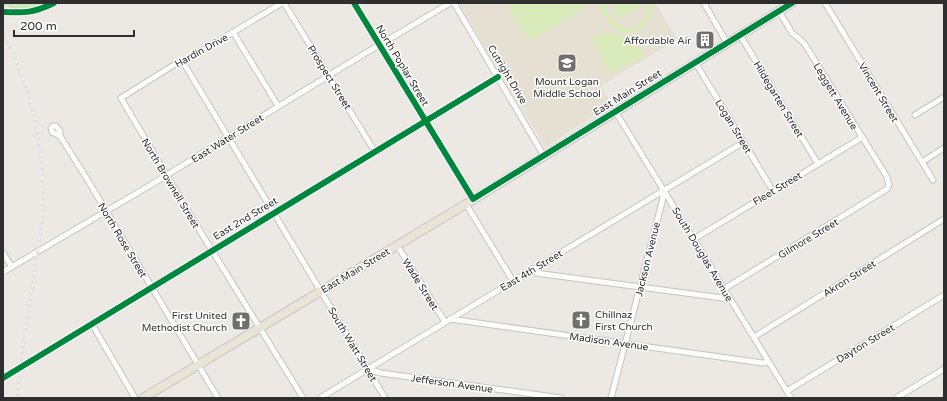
<svg xmlns="http://www.w3.org/2000/svg" width="947" height="401" viewBox="0 0 947 401" font-family="'Varela Round',sans-serif">
  <style>
    .education { fill: #e6e0d3 }
    .grass { fill: #cee6be }
    .pitch { fill: #d9eabb }
    .lines { fill: none; stroke-linecap: round; stroke-linejoin: round }
    .street-casing { stroke: #c5c4c5; stroke-width: 7 }
    .primary-casing { stroke: #c6c5c4; stroke-width: 10 }
    .street { stroke: #fcfcfb; stroke-width: 5 }
    .primary { stroke: #e8e4d6; stroke-width: 8 }
    .rail-casing { stroke: #dfdfe1; stroke-width: 2.5 }
    .rail { stroke: #fff; stroke-width: 1; stroke-dasharray: 3; stroke-linecap: butt }
    .cycleway-casing { stroke: #fff; stroke-width: 8 }
    .cycleway { stroke: #00873e; stroke-width: 6 }
    .labels { text-anchor: middle; stroke-width: 3; stroke-linejoin: round; paint-order: stroke }
    .poi-label { font-size: 10px; fill: #2e2e2e; stroke: #fff; text-anchor: end }
    .street-label { font-size: 10px; fill: #2e2e2e; stroke: #fff }
  </style>
  <rect width="100%" height="100%" fill="#ece8e4"/>
  <!-- education -->
  <path class="education" d="M 459,3 L 655,3 L 677,39 L 601,86 L 612,105 L 545,147 Z"/>
  <!-- grass -->
  <path class="grass" d="M 3,3 L 46,3 C 30,11 19,12 3,5 Z"/>
  <!-- pitch -->
  <path class="pitch" d="M 505,3 L 583,3 L 584,8 L 532,40 L 526,38 Z
    M 597,3 L 603,3 C 607,10 610,19 617,24 C 632,35 650,20 646,3 L 652,3 C 655,23 634,41 615,29 C 606,23 602,11 597,3 Z
    M 610,3 L 640,3 L 641,6 L 618,19 Z
    M 607,33 C 624,33 636,41 644,56 L 611,73 L 608,72 L 591,38 Z"/>
  <g class="lines">
    <!-- street casing -->
    <g class="street-casing">
      <path id="street" d="M 282,3 L 183,62 L 177,63 L 121,98 L 189,213 L 303,398
        M 284,3 L 375,152
        M 354,3 L 473,199
        M 454,3 L 544,156
        M 704,3 L 727,43
        M 825,3 L 933,180
        M 233,32 L 278,106
        M 740,35 L 818,164
        M 183,62 L 385,398
        M 695,62 L 773,191
        M 615,111 L 791,398
        M 915,115 L 944,97
        M 60,136 L 52,132 L 51,128 L 53,126 L 56,126 L 60,131 L 60,136 L 87,179 L 218,398
        M 922,162 L 944,148
        M 466,204 L 513,281
        M 694,239 L 861,138
        M 397,245 L 445,322
        M 3,253 L 12,267
        M 532,269 L 537,273 L 543,274 L 730,299
        M 3,272 L 149,186 L 354,60 L 450,3
        M 724,289 L 882,192 L 887,189 L 889,185 L 887,177 L 806,46 L 801,40 L 792,33 L 779,11
        M 450,319 L 763,363 L 768,362
        M 92,324 L 135,398
        M 754,337 L 944,219
        M 368,369 L 381,373 L 561,398
        M 3,378 L 498,77
        M 787,391 L 944,295
        M 320,398 L 744,142
        M 611,398 L 662,202 L 664,190
        M 896,398 L 944,369"/>
    </g>
    <!-- primary casing -->
    <g class="primary-casing">
      <path id="primary" d="M 143,398 L 466,204 L 792,3"/>
    </g>
    <!-- street -->
    <use href="#street" class="street"/>
    <!-- primary -->
    <use href="#primary" class="primary"/>
    <!-- rail casing -->
    <g class="rail-casing">
      <path id="rail" d="M 3,33 C 31,84 46,153 43,212 C 42,229 38,246 36,263 C 29,308 21,353 17,398"/>
    </g>
    <!-- rail -->
    <use href="#rail" class="rail"/>
    <!-- cycleway casing -->
    <g class="cycleway-casing">
      <path id="cycleway" d="M 354,3 L 473,199 L 792,3
        M 3,12 C 26,13 33,13 54,3
        M 3,378 L 498,77"/>
    </g>
    <!-- cycleway -->
    <use href="#cycleway" class="cycleway"/>
  </g>
  <!-- icons -->
  <defs>
    <g id="building-square" transform="scale(1)"><rect x="-9" y="-9" width="18" height="18" rx="4" fill="#706f6e" stroke="#fff"/><path d="M-4-6H4V6H1V3H-1V6H-4ZM-2.5-4.3h1.7v1.8h-1.7ZM.8-4.3h1.7v1.8H.8ZM-2.5-1h1.7V.8h-1.7ZM.8-1h1.7V.8H.8Z" fill="#fff"/></g>
    <g id="school-square" transform="scale(1)"><rect x="-9" y="-9" width="18" height="18" rx="4" fill="#706f6e" stroke="#fff"/><path d="M0-5L7-2L0 1L-7-2ZM-4 1L0 2.5L4 1V4Q0 6-4 4Z" fill="#fff"/></g>
    <g id="church-square" transform="scale(1)"><rect x="-9" y="-9" width="18" height="18" rx="4" fill="#706f6e" stroke="#fff"/><path d="M-1.2-6h2.4v3.5h3.3v2.4h-3.3V6h-2.4V-.1h-3.3v-2.4h3.3Z" fill="#fff"/></g>
  </defs>
  <g fill-rule="evenodd">
    <use href="#building-square" x="705" y="40"/>
    <use href="#school-square" x="567" y="63"/>
    <use href="#church-square" x="581" y="320"/>
    <use href="#church-square" x="241" y="321"/>
  </g>
  <g class="labels">
    <!-- poi labels -->
    <g class="poi-label">
      <text x="691" y="44">Affordable Air</text>
      <text x="567" y="85" text-anchor="middle">Mount Logan<tspan x="567" dy="12">Middle School</tspan></text>
      <text x="595" y="318" text-anchor="start">Chillnaz<tspan x="595" dy="12">First Church</tspan></text>
      <text x="227" y="319">First United<tspan x="227" dy="12">Methodist Church</tspan></text>
    </g>
    <!-- street labels -->
    <g class="street-label">
      <text transform="translate(201 50) rotate(-29)" y="4">Hardin Drive</text>
      <text transform="translate(403 65) rotate(59)" y="4">North Poplar Street</text>
      <text transform="translate(508 74) rotate(59)" y="4">Cutright Drive</text>
      <text transform="translate(330 77) rotate(58)" y="4">Prospect Street</text>
      <text transform="translate(627 92) rotate(-32)" y="4">East Main Street</text>
      <text transform="translate(879 92) rotate(59)" y="4">Vincent Street</text>
      <text transform="translate(836 96) rotate(59)" y="4">Leggett Avenue</text>
      <text transform="translate(779 99) rotate(59)" y="4">Hildegarten Street</text>
      <text transform="translate(734 126) rotate(59)" y="4">Logan Street</text>
      <text transform="translate(227 138) rotate(-32)" y="4">East Water Street</text>
      <text transform="translate(171 183) rotate(59)" y="4">North Brownell Street</text>
      <text transform="translate(777 188) rotate(-31)" y="4">Fleet Street</text>
      <text transform="translate(245 218) rotate(-31)" y="4">East 2nd Street</text>
      <text transform="translate(808 238) rotate(-31)" y="4">Gilmore Street</text>
      <text transform="translate(123 240) rotate(59)" y="4">North Rose Street</text>
      <text transform="translate(703 254) rotate(59)" y="4">South Douglas Avenue</text>
      <text transform="translate(647 259) rotate(-76)" y="4">Jackson Avenue</text>
      <text transform="translate(355 270) rotate(-31)" y="4">East Main Street</text>
      <text transform="translate(531 270) rotate(-31)" y="4">East 4th Street</text>
      <text transform="translate(849 278) rotate(-32)" y="4">Akron Street</text>
      <text transform="translate(421 284) rotate(58)" y="4">Wade Street</text>
      <text transform="translate(609 341) rotate(8)" y="4">Madison Avenue</text>
      <text transform="translate(865 343) rotate(-31)" y="4">Dayton Street</text>
      <text transform="translate(353 344) rotate(59)" y="4">South Watt Street</text>
      <text transform="translate(452 383) rotate(8)" y="4">Jefferson Avenue</text>
    </g>
  </g>
  <!-- border -->
  <rect width="947" height="401" fill="none" stroke="#2e2e2e" stroke-width="8"/>
  <!-- scale -->
  <path d="M14 30v6h120v-6" fill="none" stroke="#2e2e2e" stroke-width="2"/>
  <text x="20" y="30" font-size="12" fill="#2e2e2e" stroke="#ffffff" stroke-width="3" paint-order="stroke">200 m</text>
</svg>
